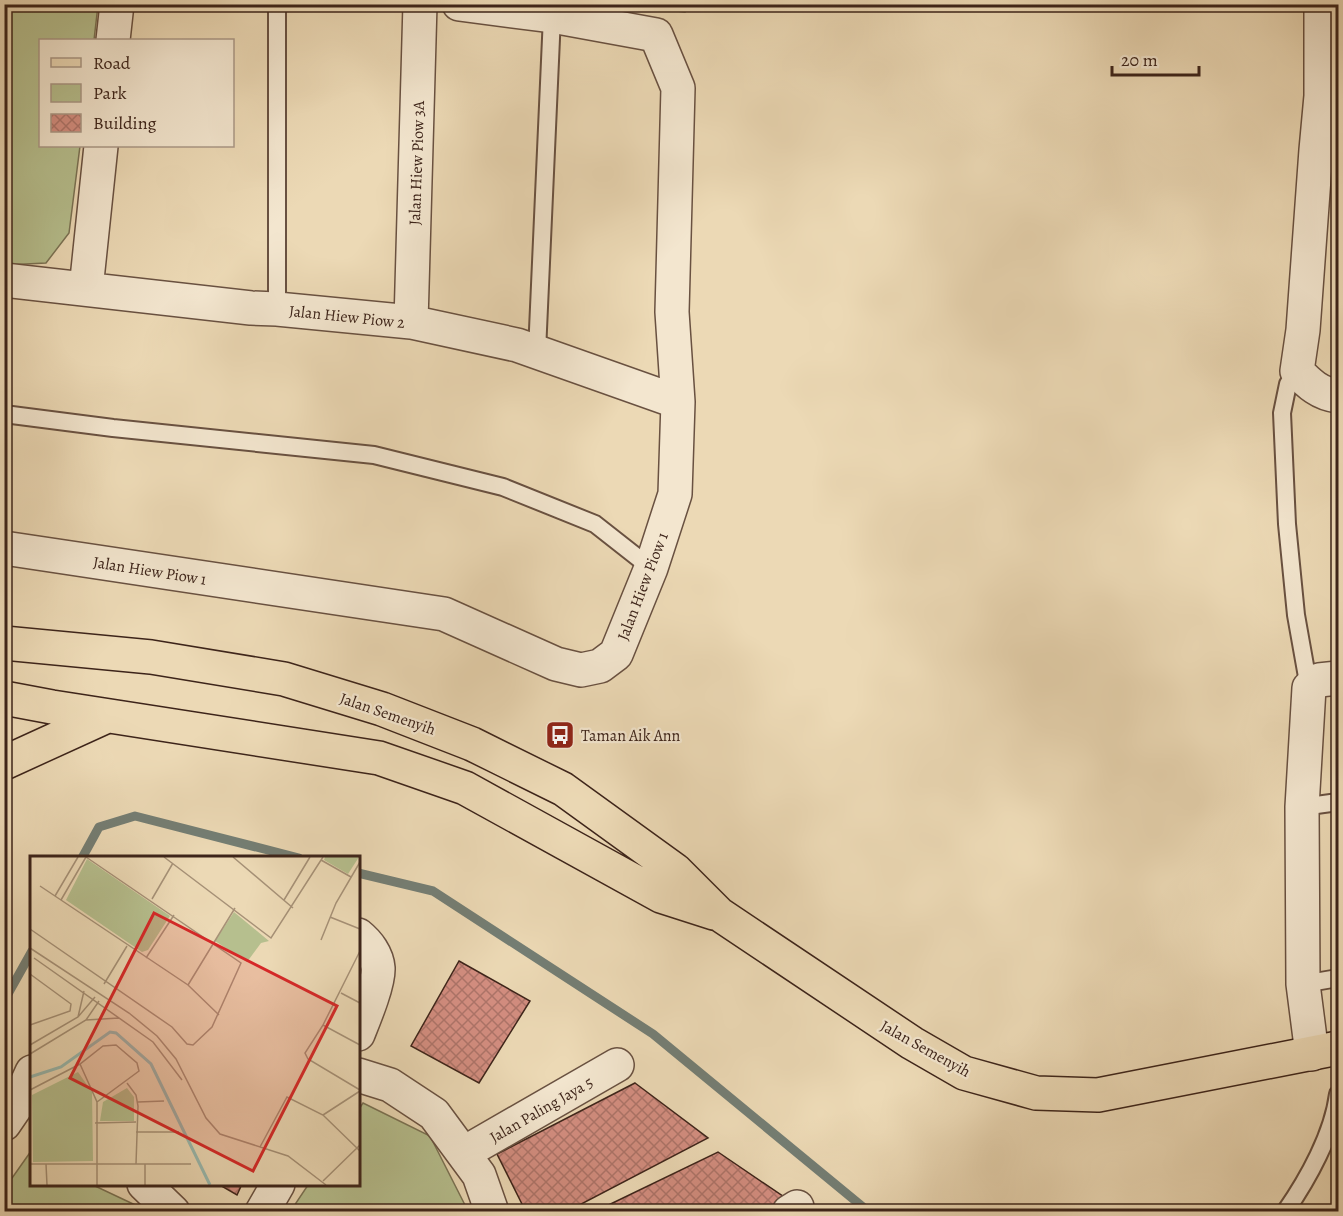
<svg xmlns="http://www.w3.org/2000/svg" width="1343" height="1216" viewBox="0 0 1343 1216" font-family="Alegreya,serif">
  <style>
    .park { fill: #b6bf8e; stroke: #7a7254; stroke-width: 1.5 }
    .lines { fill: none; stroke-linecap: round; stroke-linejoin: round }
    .stream { stroke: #747e74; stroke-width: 9 }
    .building { fill: url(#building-cross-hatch); stroke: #3d241a; stroke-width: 1.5 }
    .lane-casing { stroke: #695141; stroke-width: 20 }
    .street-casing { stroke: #695141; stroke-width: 36 }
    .primary-casing { stroke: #3d241a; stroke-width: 36 }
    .lane { stroke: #f3e6cf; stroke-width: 16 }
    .street { stroke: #f3e6cf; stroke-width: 33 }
    .primary { stroke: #ecd9b5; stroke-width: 33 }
    .labels { text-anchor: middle; stroke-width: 4.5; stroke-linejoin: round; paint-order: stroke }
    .street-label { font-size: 16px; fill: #3d241a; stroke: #f3e6cf }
    .poi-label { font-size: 16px; fill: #3d241a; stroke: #f3e6cf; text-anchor: start }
    .inset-river { fill: none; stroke: #99bab0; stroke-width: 3 }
    .inset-road { fill: none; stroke: #a69177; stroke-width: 1.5 }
    .view { fill: #d62828; fill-opacity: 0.15; stroke: #d62828; stroke-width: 3 }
    .inset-edge { fill: none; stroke: #3d241a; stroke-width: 3 }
  </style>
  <defs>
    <pattern id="building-cross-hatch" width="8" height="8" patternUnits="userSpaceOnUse" patternTransform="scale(1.5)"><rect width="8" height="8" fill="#d48e81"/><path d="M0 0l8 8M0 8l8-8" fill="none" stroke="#ad7469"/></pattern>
  </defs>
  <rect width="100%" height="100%" fill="#ecd9b5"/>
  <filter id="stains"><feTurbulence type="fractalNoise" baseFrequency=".00333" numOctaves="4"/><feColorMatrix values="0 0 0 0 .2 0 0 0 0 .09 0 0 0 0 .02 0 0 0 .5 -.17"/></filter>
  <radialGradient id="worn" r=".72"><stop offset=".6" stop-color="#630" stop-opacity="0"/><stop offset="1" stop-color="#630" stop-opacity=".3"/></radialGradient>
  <!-- park -->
  <path class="park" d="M 5,5 L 98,5 L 94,40 L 40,40 L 40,146 L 80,146 L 69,233 L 46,263 L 5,265 Z
    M 619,5 L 686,5 L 685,12 Z
    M 363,1103 L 430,1136 L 468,1211 L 290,1212 L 308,1185 L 358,1184 L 359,1109 Z
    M 29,1154 L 31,1156 L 32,1184 L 93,1185 L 148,1211 L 5,1211 L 5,1188 Z"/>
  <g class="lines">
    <!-- stream -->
    <path class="stream" d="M 82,858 L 99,827 L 135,816 L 299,858
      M 358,873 L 433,891 L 653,1034 L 869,1212
      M 4,1001 L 32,951"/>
  </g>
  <!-- building -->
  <path class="building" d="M 459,961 L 530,1001 L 479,1083 L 411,1046 Z
    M 635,1083 L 708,1138 L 566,1212 L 526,1212 L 497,1154 Z
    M 718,1152 L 790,1201 L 768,1212 L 594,1212 Z
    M 218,1184 L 242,1184 L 237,1195 Z"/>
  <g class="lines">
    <!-- lane casing -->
    <g class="lane-casing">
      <path id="lane" d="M 277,309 L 277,4
        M 537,352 L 552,16
        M 1297,371 L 1288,384 L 1282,413 L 1287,524 L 1296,615 L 1309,688
        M 4,414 L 113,428 L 374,455 L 503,487 L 595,524 L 651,568
        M 1302,807 L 1338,802
        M 1303,984 L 1338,978
        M 1285,1212 C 1308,1179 1333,1134 1338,1094"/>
    </g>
    <!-- street casing -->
    <g class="street-casing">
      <path id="street" d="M 113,40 L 117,4
        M 1316,150 L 1321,96 L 1321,4
        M 1338,151 L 1316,150 L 1303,330 L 1297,371 C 1309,384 1320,394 1338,396
        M 4,280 L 251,308 L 277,309 L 411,322 L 517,345 L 678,402
        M 86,289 L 101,146
        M 411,322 L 420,4
        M 4,548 L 444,614 L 556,664 L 581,670 L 600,666 L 616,654 L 651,568 L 675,494 L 678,402 L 672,312 L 678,88 L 656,35 L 552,16 L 459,4
        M 358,935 C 368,943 377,955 378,968 C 379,983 364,1019 358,1034
        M 1312,1054 L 1303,984 L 1302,807 L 1309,688 L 1319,680 L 1338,678
        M 358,1075 L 390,1085 L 434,1114 L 479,1175 L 492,1212
        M 4,1124 L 17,1105 L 32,1072
        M 464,1153 L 617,1065
        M 144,1184 L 173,1212
        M 262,1212 L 278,1184
        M 789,1212 L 797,1207"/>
    </g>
    <!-- primary casing -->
    <g class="primary-casing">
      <path id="primary" d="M 4,643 L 151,657 L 284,679 L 382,709 L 472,744 L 563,789 L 675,870 L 719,914 L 912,1043 L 964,1073 L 1036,1093 L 1098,1095 L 1338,1048
        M 4,698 L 52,707 L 379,758 L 465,788 L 661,896 L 714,913
        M 4,763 L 107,716"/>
    </g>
    <!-- lane -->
    <use href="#lane" class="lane"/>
    <!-- street -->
    <use href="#street" class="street"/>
    <!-- primary -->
    <use href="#primary" class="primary"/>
  </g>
  <!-- icons -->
  <defs>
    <g id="bus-square" transform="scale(1.5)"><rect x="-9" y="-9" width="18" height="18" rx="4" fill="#8f2418" stroke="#f3e6cf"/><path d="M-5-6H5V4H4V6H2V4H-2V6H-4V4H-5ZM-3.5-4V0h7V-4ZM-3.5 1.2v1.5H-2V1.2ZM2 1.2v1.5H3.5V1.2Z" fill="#fff"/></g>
  </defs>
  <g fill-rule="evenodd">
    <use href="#bus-square" x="560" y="735"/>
  </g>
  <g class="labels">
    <!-- street labels -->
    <g class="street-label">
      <text transform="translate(416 163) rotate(-88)" y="6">Jalan Hiew Piow 3A</text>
      <text transform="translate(347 316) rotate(6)" y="6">Jalan Hiew Piow 2</text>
      <text transform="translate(150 570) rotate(9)" y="6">Jalan Hiew Piow 1</text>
      <text transform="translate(642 586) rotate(-69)" y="6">Jalan Hiew Piow 1</text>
      <text transform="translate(388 713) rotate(19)" y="6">Jalan Semenyih</text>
      <text transform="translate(926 1048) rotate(29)" y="6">Jalan Semenyih</text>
      <text transform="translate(541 1109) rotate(-30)" y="6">Jalan Paling Jaya 5</text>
    </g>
    <!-- poi labels -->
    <g class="poi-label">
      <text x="581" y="741">Taman Aik Ann</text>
    </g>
  </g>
  <!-- overview -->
  <g transform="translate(30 856)">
    <rect width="330" height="330" fill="#ecd9b5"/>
    <path d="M 295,1 L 329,1 L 318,18 L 294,4 ZM 57,3 L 140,60 L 118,94 L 112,96 L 36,44 ZM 204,56 L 239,85 L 231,87 L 217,106 L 185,85 ZM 48,216 L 62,236 L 63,305 L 3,306 L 2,239 ZM 97,232 L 104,241 L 104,265 L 70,265 L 73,246 Z" fill="#b6bf8e"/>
    <path class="inset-river" d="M 0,221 L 31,211 L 80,176 L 86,177 L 121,208 L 180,329"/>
    <path class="inset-road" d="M 134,1 L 241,82 L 293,1M 203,1 L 263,52M 291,4 L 321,21M 10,30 L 158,129 L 189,159M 25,40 L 48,1M 122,43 L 143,7M 31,44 L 56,1M 254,44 L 280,1M 300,61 L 330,73M 0,73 L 142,171 L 157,188 L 163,189 L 182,171 L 211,107 L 56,1M 291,84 L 306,47 L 330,6M 0,92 L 99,157 L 127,180 L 146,203 L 176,262 L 190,278 L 258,300 L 296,329M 4,102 L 123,186 L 152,224M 116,102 L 144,59M 0,118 L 41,148 L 40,155 L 0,169M 74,128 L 97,90M 158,129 L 205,52M 311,137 L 330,147M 48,161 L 54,135M 56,164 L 89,162M 293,169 L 330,95M 0,189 L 48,161 L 65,141M 330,189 L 293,169 L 275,197 L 278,203 L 330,234M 0,198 L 56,164 L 69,145M 50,208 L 67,246 L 67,329M 97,227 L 106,239 L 108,250 L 106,308M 0,234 L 50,208 L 73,190 L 86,189 L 107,207 L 109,215 L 67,246M 108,246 L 134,245M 293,259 L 330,235M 65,267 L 106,266M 106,276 L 149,276M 230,291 L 257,241 L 293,259 L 330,295M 0,308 L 161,308M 16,308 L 17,329M 115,308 L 115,329M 293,325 L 330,289"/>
    <path class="view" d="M 124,57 L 307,150 L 223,315 L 40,222 Z"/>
    <rect width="330" height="330" class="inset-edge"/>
  </g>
  <!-- margin -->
  <rect width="1343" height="1216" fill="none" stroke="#ecd9b5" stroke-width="24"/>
  <rect x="6" y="6" width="1331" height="1204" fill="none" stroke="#3d241a" stroke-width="3"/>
  <rect x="12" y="12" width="1319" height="1192" fill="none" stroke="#3d241a" stroke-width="1.5"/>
  <!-- legend -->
  <rect x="39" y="39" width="195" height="108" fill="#f3e6cf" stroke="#aa9887" stroke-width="1.5"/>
  <rect x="51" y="58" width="30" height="9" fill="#ecd9b5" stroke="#aa9887" stroke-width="1.5"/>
  <text x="93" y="69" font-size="18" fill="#3d241a">Road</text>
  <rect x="51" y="84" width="30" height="18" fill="#b6bf8e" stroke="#aa9887" stroke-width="1.5"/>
  <text x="93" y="99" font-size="18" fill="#3d241a">Park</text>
  <rect x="51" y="114" width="30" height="18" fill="url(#building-cross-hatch)" stroke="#aa9887" stroke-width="1.5"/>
  <text x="93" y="129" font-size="18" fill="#3d241a">Building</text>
  <!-- scale -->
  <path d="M1112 66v9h87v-9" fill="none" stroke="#3d241a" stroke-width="3"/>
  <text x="1121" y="66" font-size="18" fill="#3d241a" stroke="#f3e6cf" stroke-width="4.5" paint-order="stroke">20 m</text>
  <rect width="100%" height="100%" filter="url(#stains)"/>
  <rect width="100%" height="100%" fill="url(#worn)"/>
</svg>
